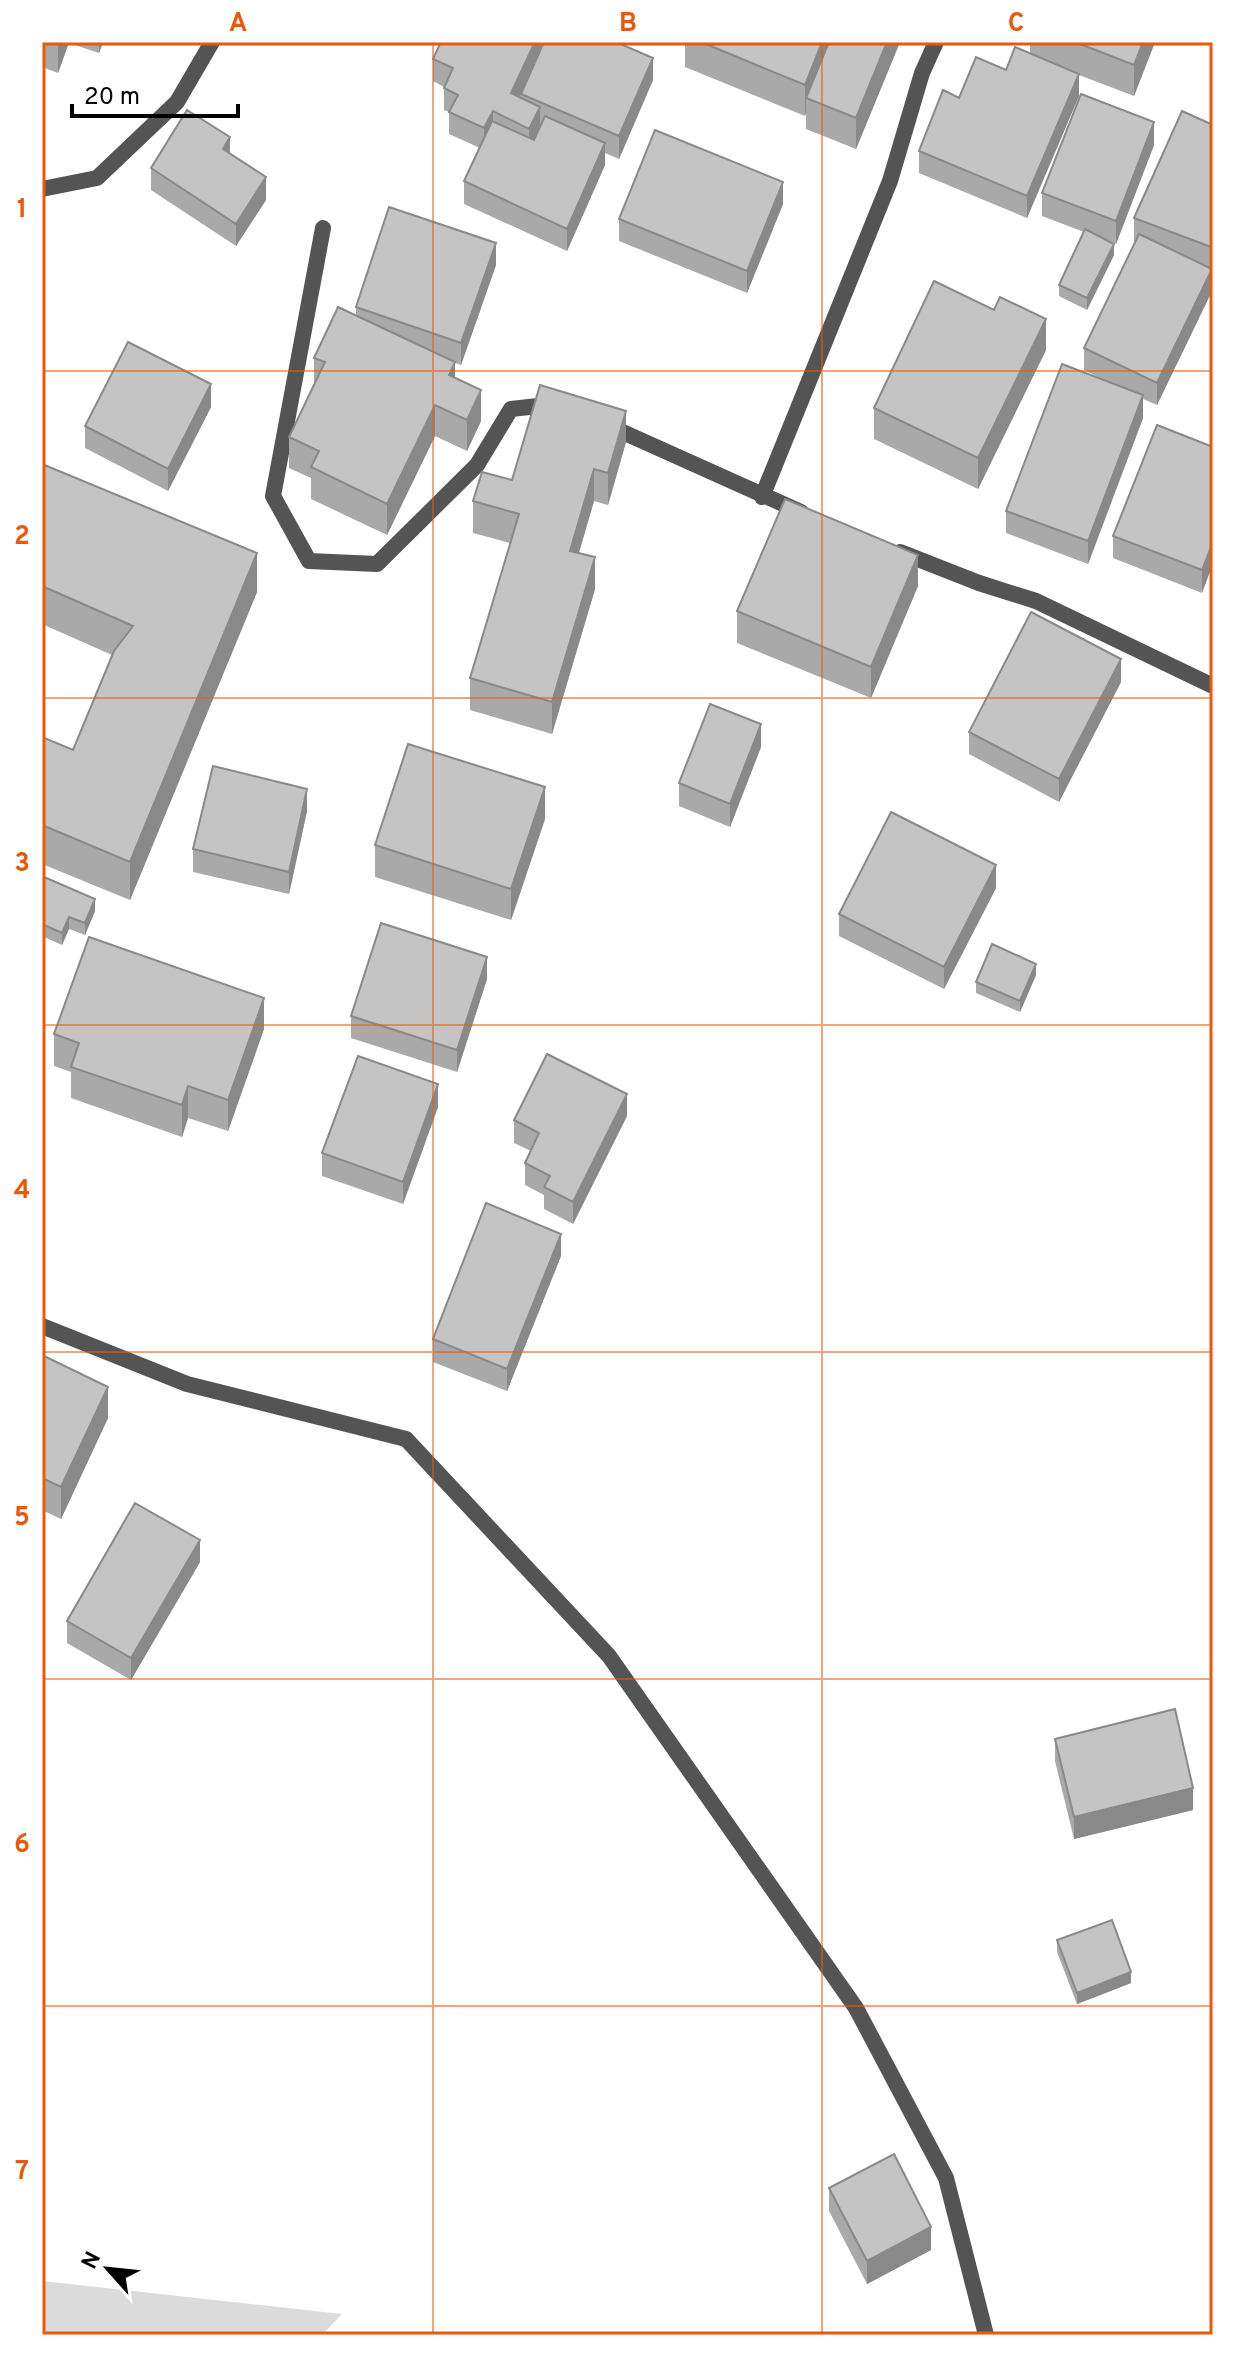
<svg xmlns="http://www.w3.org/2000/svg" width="1255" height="2377" viewBox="0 0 1255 2377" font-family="Overpass,sans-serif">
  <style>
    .green { fill: #dbdbdb }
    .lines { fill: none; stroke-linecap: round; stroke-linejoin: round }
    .street { stroke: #545454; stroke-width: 16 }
    .wall { fill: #a9a9a9 }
    .shaded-wall { fill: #898989 }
    .building { fill: #c4c4c4; stroke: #898989; stroke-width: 2 }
    .grid { fill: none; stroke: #e8590c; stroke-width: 2; stroke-opacity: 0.55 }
    .neatline { fill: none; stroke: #e8590c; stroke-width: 3 }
    .grid-label { font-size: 26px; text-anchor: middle; font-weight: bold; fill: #e8590c }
  </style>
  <rect width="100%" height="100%" fill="#fff"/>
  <!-- green -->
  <path class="green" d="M 42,2281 L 342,2314 L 322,2335 L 42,2335 Z"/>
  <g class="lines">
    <!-- street -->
    <path class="street" d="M 42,189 L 97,178 L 177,102 L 212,42
      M 323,228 L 273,496 L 309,561 L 377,564 L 477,465 L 511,409 L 556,404
      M 607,425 L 801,512
      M 762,497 L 890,181 L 922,73 L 936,42
      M 900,552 L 979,583 L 1036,601 L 1213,686
      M 42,1326 L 187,1384 L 406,1439 L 609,1656 L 856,2008 L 946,2178 L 986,2335"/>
  </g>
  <!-- wall -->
  <path class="wall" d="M 42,42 L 103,42 L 99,53 L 69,43 L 58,73 L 42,67 Z
    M 685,42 L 900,42 L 856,149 L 806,129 L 806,112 L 805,116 L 685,67 Z
    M 1030,42 L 1155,42 L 1134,96 L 1079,75 L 1079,96 L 1027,218 L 919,173 L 919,151 L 959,98 L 1030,54 Z
    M 433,59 L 653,80 L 619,159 L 605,153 L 605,165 L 567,251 L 464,204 L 464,181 L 480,148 L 449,134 L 449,112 L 444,110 L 444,87 L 433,81 Z
    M 1213,125 L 1213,264 L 1211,268 L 1212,291 L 1157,405 L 1143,399 L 1143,418 L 1088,564 L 1006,533 L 1006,511 L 1112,384 L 1084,370 L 1084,348 L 1136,241 L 1134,241 L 1134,218 Z
    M 1154,145 L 1116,244 L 1110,241 L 1114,255 L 1087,310 L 1059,296 L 1059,285 L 1084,232 L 1042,216 L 1042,193 Z
    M 151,168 L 266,200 L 236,246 L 151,190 Z
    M 783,204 L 747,293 L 619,241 L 619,219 Z
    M 496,265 L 461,365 L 455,363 L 455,378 L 481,421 L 467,451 L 435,436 L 387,535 L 311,499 L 311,478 L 289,468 L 289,437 L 314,385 L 314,358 L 356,316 L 356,307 Z
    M 1046,350 L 978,489 L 874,439 L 874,408 Z
    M 211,407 L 168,491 L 85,448 L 85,426 Z
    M 626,442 L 608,505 L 594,501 L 579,553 L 595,589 L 552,734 L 470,710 L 470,678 L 510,543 L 473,533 L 473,501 L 512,480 Z
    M 1213,447 L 1202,593 L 1113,558 L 1113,536 Z
    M 42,464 L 257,592 L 130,900 L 42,864 L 42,737 L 73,750 L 112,655 L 42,624 Z
    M 918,586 L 871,698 L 737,643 L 737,611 Z
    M 1121,682 L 1059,802 L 969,754 L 969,732 Z
    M 761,747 L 730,827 L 679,806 L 679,783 Z
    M 307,811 L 289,894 L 193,872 L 193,849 Z
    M 545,819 L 511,920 L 375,877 L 375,845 Z
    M 42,882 L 95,911 L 85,935 L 69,929 L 62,945 L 42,936 Z
    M 996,888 L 944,989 L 839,936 L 839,914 Z
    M 1036,975 L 1020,1012 L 976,993 L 976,982 Z
    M 487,979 L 457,1072 L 351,1038 L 351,1016 Z
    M 264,1029 L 228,1131 L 188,1118 L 182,1137 L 71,1098 L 71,1072 L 54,1066 L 54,1034 Z
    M 438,1107 L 403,1204 L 322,1176 L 322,1153 Z
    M 627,1116 L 573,1224 L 544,1209 L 544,1195 L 525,1185 L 525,1163 L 531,1151 L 514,1143 L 514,1120 Z
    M 561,1256 L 507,1391 L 433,1362 L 433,1339 Z
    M 42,1355 L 108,1418 L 61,1519 L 42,1510 Z
    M 200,1562 L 131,1680 L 67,1643 L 67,1621 Z
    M 1055,1739 L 1193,1810 L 1074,1839 L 1055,1761 Z
    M 1057,1940 L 1131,1983 L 1077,2004 L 1057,1952 Z
    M 829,2188 L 931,2250 L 867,2284 L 829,2211 Z"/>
  <!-- shaded-wall -->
  <path class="shaded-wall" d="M 58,42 L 69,42 L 58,73 Z
    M 99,42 L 103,42 L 99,53 Z
    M 535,42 L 546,42 L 511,115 L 511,93 Z
    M 822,42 L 830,42 L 806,98 L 806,112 L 805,116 L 805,85 Z
    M 887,42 L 900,42 L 856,149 L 856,118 Z
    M 1143,42 L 1155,42 L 1134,96 L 1134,65 Z
    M 653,58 L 653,80 L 619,159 L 619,136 Z
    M 1079,74 L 1079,96 L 1027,218 L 1027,196 Z
    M 540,107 L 540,129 L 529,151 L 529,129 Z
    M 493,111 L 493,134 L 484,150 L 484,128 Z
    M 1154,122 L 1154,145 L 1116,244 L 1116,221 Z
    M 230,137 L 230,160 L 223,149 Z
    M 605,143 L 605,165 L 567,251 L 567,229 Z
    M 266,177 L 266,200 L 236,246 L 236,224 Z
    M 783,182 L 783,204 L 747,293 L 747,271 Z
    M 1213,241 L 1213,264 L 1211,270 L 1211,247 Z
    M 496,243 L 496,265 L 461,365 L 461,343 Z
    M 1114,244 L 1114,255 L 1087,310 L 1087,298 Z
    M 1212,269 L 1212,291 L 1157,405 L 1157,383 Z
    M 1046,319 L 1046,350 L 978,489 L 978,458 Z
    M 455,362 L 455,394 L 449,375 Z
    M 211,384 L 211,407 L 168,491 L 168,469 Z
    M 481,390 L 481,421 L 467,451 L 467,420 Z
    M 1143,395 L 1143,418 L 1088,564 L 1088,541 Z
    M 435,405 L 435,436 L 387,535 L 387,504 Z
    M 626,411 L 626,442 L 608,505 L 608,473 Z
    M 594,469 L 594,501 L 570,582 L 570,551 Z
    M 1213,542 L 1213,564 L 1202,593 L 1202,570 Z
    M 257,553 L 257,592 L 130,900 L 130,862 Z
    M 918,555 L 918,586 L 871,698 L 871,667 Z
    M 595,557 L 595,589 L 552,734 L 552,702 Z
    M 1121,659 L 1121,682 L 1059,802 L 1059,779 Z
    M 761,724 L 761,747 L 730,827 L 730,804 Z
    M 545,787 L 545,819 L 511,920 L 511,889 Z
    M 307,789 L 307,811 L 289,894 L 289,872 Z
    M 996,865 L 996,888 L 944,989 L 944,967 Z
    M 95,899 L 95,911 L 85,935 L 85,923 Z
    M 69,917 L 69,929 L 62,945 L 62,933 Z
    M 487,957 L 487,979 L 457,1072 L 457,1050 Z
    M 1036,964 L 1036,975 L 1020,1012 L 1020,1001 Z
    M 264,998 L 264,1029 L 228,1131 L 228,1100 Z
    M 438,1084 L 438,1107 L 403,1204 L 403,1182 Z
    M 188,1086 L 188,1118 L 182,1137 L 182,1105 Z
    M 627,1094 L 627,1116 L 573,1224 L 573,1202 Z
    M 561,1234 L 561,1256 L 507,1391 L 507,1369 Z
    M 108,1387 L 108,1418 L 61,1519 L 61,1487 Z
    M 200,1540 L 200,1562 L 131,1680 L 131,1658 Z
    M 1193,1788 L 1193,1810 L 1074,1839 L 1074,1817 Z
    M 1131,1972 L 1131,1983 L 1077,2004 L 1077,1993 Z
    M 931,2227 L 931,2250 L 867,2284 L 867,2261 Z"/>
  <!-- building -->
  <path class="building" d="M 441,42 L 535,42 L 511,93 L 540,107 L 529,129 L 493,111 L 484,128 L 449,112 L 458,95 L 444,88 L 453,68 L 433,59 Z
    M 544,42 L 616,42 L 653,58 L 619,136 L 521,94 Z
    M 701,42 L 822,42 L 805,85 Z
    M 829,42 L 887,42 L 856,118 L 806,98 Z
    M 1075,42 L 1143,42 L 1134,65 Z
    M 1015,47 L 1079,74 L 1027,196 L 919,151 L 943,90 L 959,98 L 976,57 L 1006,70 Z
    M 1081,94 L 1154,122 L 1116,221 L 1042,193 Z
    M 187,110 L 230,137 L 223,149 L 266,177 L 236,224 L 151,168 Z
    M 1182,111 L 1213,125 L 1213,241 L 1211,247 L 1134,218 Z
    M 545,116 L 605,143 L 567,229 L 464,181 L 492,121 L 534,140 Z
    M 655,130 L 783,182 L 747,271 L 619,219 Z
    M 389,207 L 496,243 L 461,343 L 356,307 Z
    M 1085,229 L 1114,244 L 1087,298 L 1059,285 Z
    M 1139,234 L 1212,269 L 1157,383 L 1084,348 Z
    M 934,281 L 994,310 L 1000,297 L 1046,319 L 978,458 L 874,408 Z
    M 338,307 L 455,362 L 449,375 L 481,390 L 467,420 L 435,405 L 387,504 L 311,467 L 319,451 L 289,437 L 325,362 L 314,358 Z
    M 128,342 L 211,384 L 168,469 L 85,426 Z
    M 1062,364 L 1143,395 L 1088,541 L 1006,511 Z
    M 540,385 L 626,411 L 608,473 L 594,469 L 570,551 L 595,557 L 552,702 L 470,678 L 519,514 L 473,501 L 482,472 L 512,480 Z
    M 1157,425 L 1213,447 L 1213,542 L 1202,570 L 1113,536 Z
    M 42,464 L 257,553 L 130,862 L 42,825 L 42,737 L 73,750 L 114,651 L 133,626 L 42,586 Z
    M 785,499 L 918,555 L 871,667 L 737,611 Z
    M 1031,612 L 1121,659 L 1059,779 L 969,732 Z
    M 710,704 L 761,724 L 730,804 L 679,783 Z
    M 408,744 L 545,787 L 511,889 L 375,845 Z
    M 213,766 L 307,789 L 289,872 L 193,849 Z
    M 891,812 L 996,865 L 944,967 L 839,914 Z
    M 44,877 L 95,899 L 85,923 L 69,917 L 62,933 L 42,924 L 42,882 Z
    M 381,923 L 487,957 L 457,1050 L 351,1016 Z
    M 89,937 L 264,998 L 228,1100 L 188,1086 L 182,1105 L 71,1067 L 79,1043 L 54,1034 Z
    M 992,944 L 1036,964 L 1020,1001 L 976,982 Z
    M 547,1054 L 627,1094 L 573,1202 L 544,1187 L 550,1176 L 525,1163 L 539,1133 L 514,1120 Z
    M 358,1056 L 438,1084 L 403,1182 L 322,1153 Z
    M 486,1203 L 561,1234 L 507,1369 L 433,1339 Z
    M 42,1355 L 108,1387 L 61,1487 L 42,1478 Z
    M 135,1503 L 200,1540 L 131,1658 L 67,1621 Z
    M 1175,1709 L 1193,1788 L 1074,1817 L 1055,1739 Z
    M 1112,1920 L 1131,1972 L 1077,1993 L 1057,1940 Z
    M 894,2154 L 931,2227 L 867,2261 L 829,2188 Z"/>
  <!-- grid -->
  <path class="grid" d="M 433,42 L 433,2335M 822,42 L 822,2335M 42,371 L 1213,371M 42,698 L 1213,698M 42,1025 L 1213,1025M 42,1352 L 1213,1352M 42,1679 L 1213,1679M 42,2006 L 1213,2006"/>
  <!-- border -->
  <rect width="1255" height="2377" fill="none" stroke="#ffffff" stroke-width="88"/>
  <!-- north arrow -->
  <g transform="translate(108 2269) rotate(297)" stroke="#ffffff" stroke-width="6" paint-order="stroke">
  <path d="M0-6L14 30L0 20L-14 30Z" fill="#000000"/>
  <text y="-12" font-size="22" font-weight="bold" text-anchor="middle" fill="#000000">N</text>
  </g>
  <!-- scale -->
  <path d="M72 104v12h166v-12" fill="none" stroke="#000000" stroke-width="4"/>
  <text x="84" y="104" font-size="24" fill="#000000" stroke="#ffffff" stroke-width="6" paint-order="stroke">20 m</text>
  <rect x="44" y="44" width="1167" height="2289" class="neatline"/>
  <g class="grid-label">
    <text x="238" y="31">A</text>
    <text x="628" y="31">B</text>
    <text x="1016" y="31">C</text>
    <text x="22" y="217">1</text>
    <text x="22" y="544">2</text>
    <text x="22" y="871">3</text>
    <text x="22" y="1198">4</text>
    <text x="22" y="1525">5</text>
    <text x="22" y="1852">6</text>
    <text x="22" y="2179">7</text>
  </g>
</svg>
